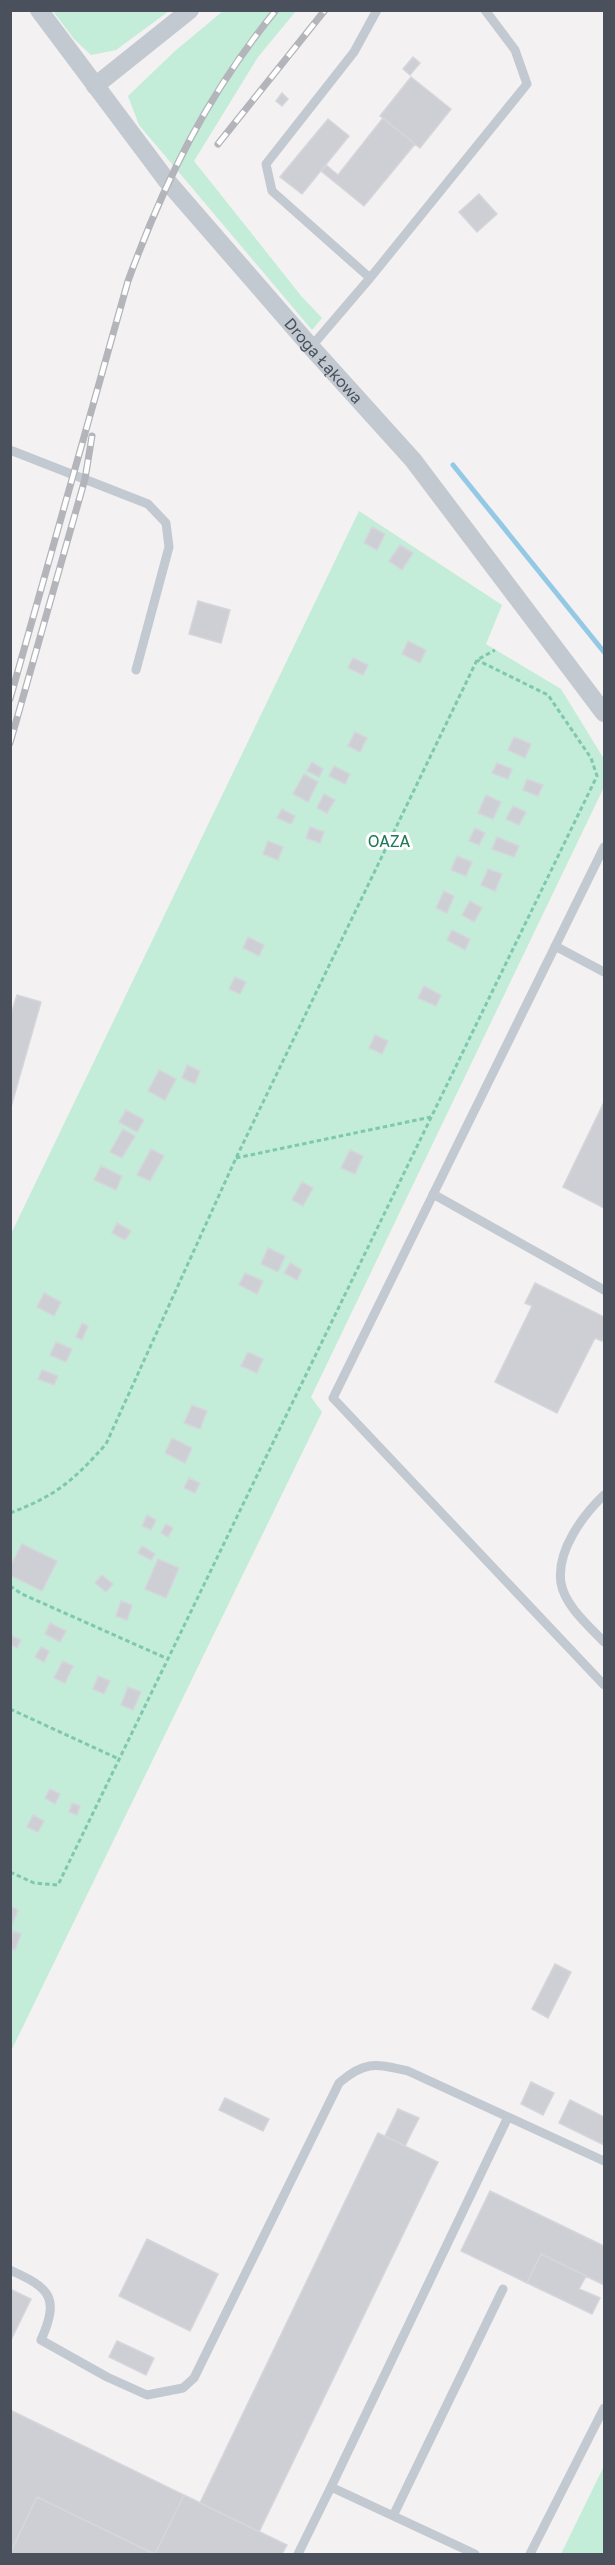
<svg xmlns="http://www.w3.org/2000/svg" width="615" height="2565" viewBox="0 0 615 2565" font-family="'Golos Text',sans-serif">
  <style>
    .green { fill: #c3ecd9 }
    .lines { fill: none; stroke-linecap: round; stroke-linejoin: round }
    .stream { stroke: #94c9e5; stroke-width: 5 }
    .building { fill: #cecfd5; stroke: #d5d6db; stroke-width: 1.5 }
    .path { stroke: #7ec8ad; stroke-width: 3; stroke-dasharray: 4.5 3; stroke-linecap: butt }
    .service { stroke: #c3c9d1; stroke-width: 9 }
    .minor { stroke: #c3c9d1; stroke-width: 18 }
    .rail-casing { stroke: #b3b5ba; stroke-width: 7 }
    .rail { stroke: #fff; stroke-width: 4.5; stroke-dasharray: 14; stroke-linecap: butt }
    .labels { text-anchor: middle; stroke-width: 6; stroke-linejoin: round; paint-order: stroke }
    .street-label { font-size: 16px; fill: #4a515d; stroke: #fff }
    .park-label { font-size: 16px; fill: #1f7959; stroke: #fff }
  </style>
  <rect width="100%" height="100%" fill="#f3f1f1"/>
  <!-- green -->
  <path class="green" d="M 53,11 L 169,11 L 116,50 L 91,55 L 74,39 Z
    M 223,11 L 296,11 L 258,57 L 194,161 L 302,297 L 322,318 L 312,330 L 139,125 L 128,96 L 175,51 Z
    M 359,511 L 502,605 L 486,644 L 561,689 L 604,759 L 604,787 L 311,1397 L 322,1412 L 11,2051 L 10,1236 Z
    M 604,2466 L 604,2554 L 561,2554 Z"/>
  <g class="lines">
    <!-- stream -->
    <path class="stream" d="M 453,465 L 604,652"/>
  </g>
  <!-- building -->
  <path class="building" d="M 413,57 L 420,63 L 410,75 L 403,69 Z
    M 411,77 L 451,109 L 420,148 L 380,116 Z
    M 282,93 L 288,99 L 282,106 L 276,101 Z
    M 383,118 L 415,144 L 364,206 L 321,171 L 326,165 L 338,175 Z
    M 328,119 L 349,136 L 302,194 L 280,177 Z
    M 479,194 L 497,214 L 477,232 L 459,212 Z
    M 372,527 L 385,534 L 377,550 L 364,543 Z
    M 400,545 L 413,553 L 402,570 L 389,561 Z
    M 198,601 L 230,610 L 221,643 L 189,634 Z
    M 408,641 L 426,650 L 420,663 L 402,654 Z
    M 353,658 L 368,665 L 363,675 L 348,668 Z
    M 355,732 L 367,738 L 360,752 L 348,746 Z
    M 514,737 L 531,744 L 525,758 L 508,750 Z
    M 312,762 L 323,769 L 319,777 L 307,771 Z
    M 497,763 L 512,769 L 508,779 L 492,773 Z
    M 334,766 L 350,774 L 345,784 L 329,776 Z
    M 304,774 L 318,782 L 308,802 L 293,794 Z
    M 527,779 L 543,785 L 538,796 L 523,790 Z
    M 324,794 L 335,800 L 327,813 L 317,808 Z
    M 486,795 L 501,802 L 493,819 L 478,813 Z
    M 513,806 L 526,812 L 519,825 L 506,819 Z
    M 282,809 L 295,816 L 291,824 L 277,818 Z
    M 310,827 L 324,832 L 320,843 L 306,838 Z
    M 475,828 L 485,833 L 479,845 L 469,841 Z
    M 497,837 L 519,846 L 514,857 L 492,849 Z
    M 268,841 L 283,847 L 278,860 L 263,854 Z
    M 457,856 L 472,862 L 466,876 L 451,870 Z
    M 488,869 L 502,874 L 495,891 L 481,885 Z
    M 444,891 L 454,896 L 447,913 L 436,908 Z
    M 470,901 L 482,908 L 474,922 L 462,915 Z
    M 452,930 L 470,939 L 465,950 L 447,940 Z
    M 248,937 L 264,945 L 259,956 L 243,948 Z
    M 235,977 L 246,982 L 240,994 L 229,989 Z
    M 424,986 L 441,995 L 436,1006 L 418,998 Z
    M 17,995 L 41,1002 L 11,1107 L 10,1017 Z
    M 375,1035 L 388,1041 L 382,1054 L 369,1048 Z
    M 187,1065 L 200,1071 L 195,1084 L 182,1078 Z
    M 159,1070 L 176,1079 L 165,1100 L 148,1091 Z
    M 604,1102 L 604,1208 L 563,1187 Z
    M 126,1110 L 144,1120 L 137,1132 L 119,1122 Z
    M 123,1129 L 135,1136 L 122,1158 L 110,1152 Z
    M 151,1149 L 164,1156 L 150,1181 L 137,1175 Z
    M 350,1150 L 363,1156 L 355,1174 L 341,1168 Z
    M 101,1166 L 122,1176 L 116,1190 L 94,1180 Z
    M 302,1182 L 313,1188 L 303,1206 L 292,1200 Z
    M 117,1223 L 131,1231 L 125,1240 L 112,1233 Z
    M 268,1248 L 285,1256 L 278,1272 L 261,1264 Z
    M 290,1263 L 302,1270 L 297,1280 L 284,1273 Z
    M 245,1273 L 263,1281 L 257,1294 L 239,1285 Z
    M 535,1283 L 604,1317 L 604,1336 L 602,1341 L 595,1338 L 557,1413 L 495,1382 L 532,1306 L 525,1303 Z
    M 44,1293 L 61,1302 L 54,1316 L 37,1307 Z
    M 82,1323 L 88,1326 L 82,1340 L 76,1337 Z
    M 56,1342 L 72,1349 L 66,1362 L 50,1355 Z
    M 248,1352 L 263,1359 L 257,1373 L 241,1366 Z
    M 42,1370 L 58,1376 L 54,1385 L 38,1379 Z
    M 192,1405 L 207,1411 L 200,1429 L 184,1423 Z
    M 172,1438 L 192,1448 L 185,1463 L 165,1453 Z
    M 189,1478 L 200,1483 L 195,1493 L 184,1488 Z
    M 147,1515 L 156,1520 L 151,1530 L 142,1526 Z
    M 166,1524 L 173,1528 L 168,1537 L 161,1533 Z
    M 22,1544 L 57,1561 L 42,1591 L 10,1575 L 10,1567 Z
    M 142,1546 L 155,1554 L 151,1560 L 138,1553 Z
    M 158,1559 L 179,1568 L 166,1598 L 145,1589 Z
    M 102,1575 L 113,1584 L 106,1592 L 95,1583 Z
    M 121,1601 L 132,1605 L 127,1620 L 116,1616 Z
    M 50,1623 L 66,1631 L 60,1642 L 45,1634 Z
    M 10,1635 L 21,1640 L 17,1648 L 10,1644 Z
    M 41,1647 L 49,1651 L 44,1662 L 35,1657 Z
    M 63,1661 L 73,1666 L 65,1683 L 54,1678 Z
    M 98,1676 L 110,1681 L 104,1694 L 93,1689 Z
    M 128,1687 L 141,1692 L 133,1710 L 121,1705 Z
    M 50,1789 L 60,1794 L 55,1804 L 45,1798 Z
    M 72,1803 L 80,1806 L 77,1815 L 69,1812 Z
    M 33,1815 L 44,1821 L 38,1832 L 27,1827 Z
    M 10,1906 L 18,1910 L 11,1927 L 10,1927 Z
    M 13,1931 L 21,1934 L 15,1950 L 10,1948 Z
    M 555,1964 L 571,1972 L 548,2018 L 532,2009 Z
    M 531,2082 L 554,2093 L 543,2115 L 521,2104 Z
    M 225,2098 L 269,2119 L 263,2131 L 219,2110 Z
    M 570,2100 L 604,2117 L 604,2145 L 559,2123 Z
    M 398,2109 L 419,2118 L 405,2146 L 385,2136 Z
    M 378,2133 L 438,2162 L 259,2532 L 200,2503 Z
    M 490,2191 L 604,2246 L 604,2285 L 541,2254 L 527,2283 L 461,2251 Z
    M 147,2239 L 218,2274 L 190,2331 L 119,2296 Z
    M 541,2254 L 586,2276 L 579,2289 L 600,2298 L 592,2314 L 527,2283 Z
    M 10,2289 L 31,2299 L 10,2342 Z
    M 117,2341 L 154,2358 L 146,2375 L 109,2357 Z
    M 10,2410 L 184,2495 L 155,2554 L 37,2497 L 10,2553 Z
    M 184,2495 L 287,2545 L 282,2554 L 155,2554 Z
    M 37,2497 L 154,2554 L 10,2554 Z"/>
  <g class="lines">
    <!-- path -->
    <path class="path" d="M 236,1158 L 431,1117
      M 10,1513 C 56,1496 74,1480 106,1444 L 236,1158 L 477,660 L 495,650
      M 10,1586 L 22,1594 L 168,1659
      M 10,1709 L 119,1759
      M 10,1872 L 34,1883 L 58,1885 L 597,776 L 591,758 L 548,695 L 477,660"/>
    <!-- service -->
    <path class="service" d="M 370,278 L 272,191 L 266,164 L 354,52 L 377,10
      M 311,347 L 370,278 L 527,84 L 515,50 L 485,10
      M 10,450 L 148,504 L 166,523 L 169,547 L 136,670
      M 604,847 L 333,1398 L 604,1685
      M 555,946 L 604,972
      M 433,1194 L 604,1290
      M 604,1495 C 583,1515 556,1551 561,1583 C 565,1606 589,1626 604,1642
      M 10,2270 C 50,2288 60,2297 41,2340 L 107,2377 L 147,2395 L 183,2388 L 194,2378 L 339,2083 C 365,2060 376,2064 408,2071 L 604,2161
      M 331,2487 L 508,2117
      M 393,2516 L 503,2289
      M 298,2554 L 331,2487 L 475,2554
      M 530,2554 L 604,2408"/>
    <!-- minor -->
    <g class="minor">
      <path id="s1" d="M 39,10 L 167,181 L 311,347 L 413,460 L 604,713"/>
      <path d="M 95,86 L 190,10"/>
    </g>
    <!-- rail casing -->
    <g class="rail-casing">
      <path id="rail" d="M 218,144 L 325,10
        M 10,699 L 128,281 C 165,180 207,95 276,10
        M 10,743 L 85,479 L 92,436"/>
    </g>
    <!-- rail -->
    <use href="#rail" class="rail"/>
  </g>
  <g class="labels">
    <!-- street labels -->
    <g class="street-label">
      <text dy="6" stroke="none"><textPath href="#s1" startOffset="452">Droga Łąkowa</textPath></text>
    </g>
    <!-- park labels -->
    <g class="park-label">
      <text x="389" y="847">OAZA</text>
    </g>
  </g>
  <!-- border -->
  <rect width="615" height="2565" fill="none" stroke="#4a515d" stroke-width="24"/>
</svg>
